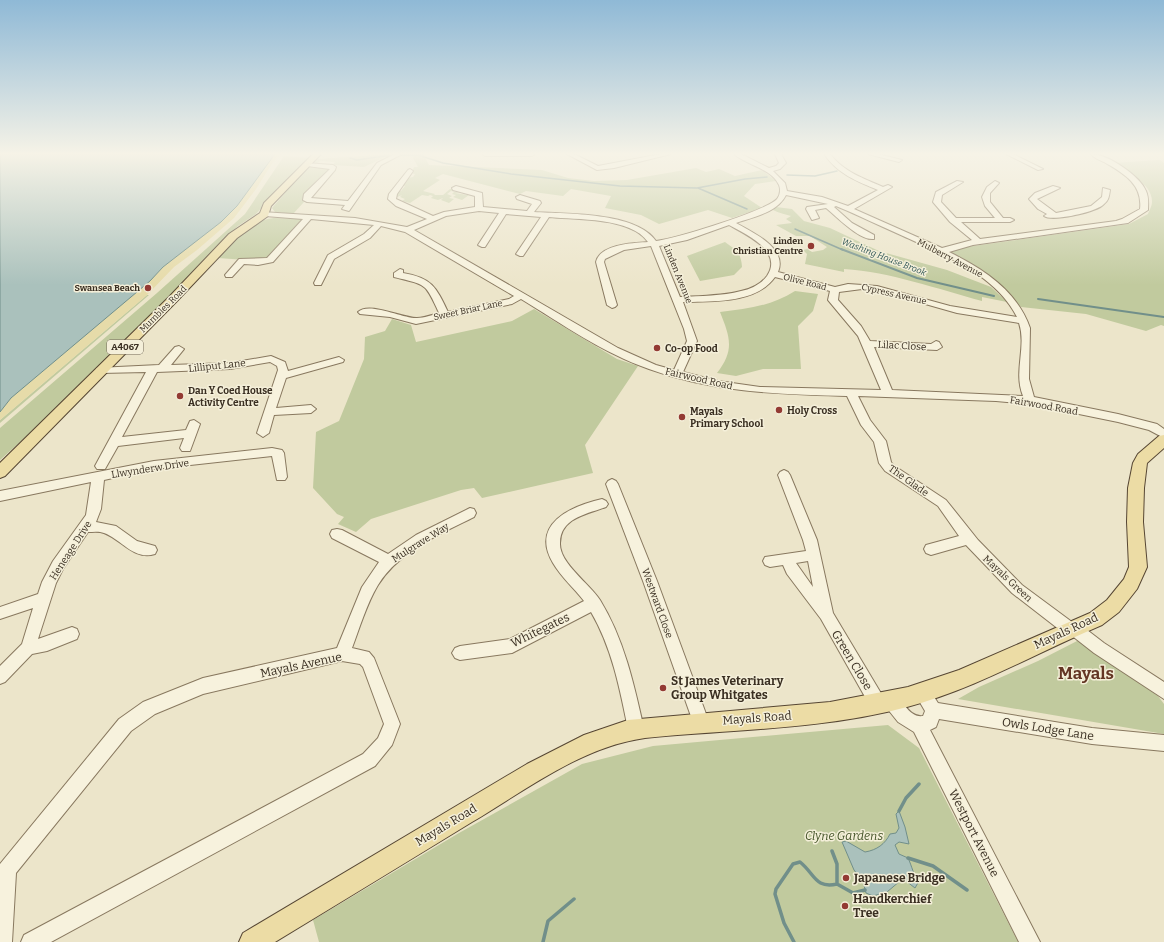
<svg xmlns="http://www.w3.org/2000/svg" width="1164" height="942" viewBox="0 0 1164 942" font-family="Bitter,serif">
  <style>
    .green { fill: #c1ca9e }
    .sand { fill: #e6dba9 }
    .water { fill: #aac1bc; stroke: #718f8a }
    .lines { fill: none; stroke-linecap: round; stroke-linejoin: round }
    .stream-far2 { stroke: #718f8a; stroke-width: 1.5 }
    .stream-far1 { stroke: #718f8a; stroke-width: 2 }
    .stream { stroke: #718f8a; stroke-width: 3.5 }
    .minor-casing { stroke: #88785f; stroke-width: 2 }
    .major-casing { stroke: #564633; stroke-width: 2 }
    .minor { fill: #f7f2dd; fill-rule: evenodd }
    .major { fill: #ecdca5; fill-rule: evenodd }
    .poi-dot { fill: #933a33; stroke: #f4efd9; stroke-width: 1.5 }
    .labels { text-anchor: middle; stroke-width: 3; stroke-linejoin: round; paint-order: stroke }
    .far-poi-label { font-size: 9px; font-weight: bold; fill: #3a2f22; stroke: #f4efd9; text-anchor: end }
    .far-water-label { font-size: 9px; font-style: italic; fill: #325858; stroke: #f4efd9 }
    .far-street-label { font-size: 9px; fill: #3a2f22; stroke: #f4efd9 }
    .shield { fill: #f4efd9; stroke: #726959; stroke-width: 1 }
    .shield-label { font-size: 9px; font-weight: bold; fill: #3a2f22 }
    .street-label { font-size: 10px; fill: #3a2f22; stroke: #f4efd9 }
    .poi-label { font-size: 10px; font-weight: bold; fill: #3a2f22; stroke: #f4efd9; text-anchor: start }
    .near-street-label { font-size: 12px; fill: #3a2f22; stroke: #f4efd9 }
    .near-poi-label { font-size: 12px; font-weight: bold; fill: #3a2f22; stroke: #f4efd9; text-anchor: start }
    .near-park-label { font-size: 12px; font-style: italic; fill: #46552a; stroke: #f4efd9 }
    .near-district-label { font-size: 17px; font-weight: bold; fill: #643624; stroke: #f4efd9 }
  </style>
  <rect width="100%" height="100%" fill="#ece5ca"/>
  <!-- green -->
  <path class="green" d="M 391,154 L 364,167 L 333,165 L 335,162 L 320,161 L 316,164 L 312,164 L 318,159 Z
    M 411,154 L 423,154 L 429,165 L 542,170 L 568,178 L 594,181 L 627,180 L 696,168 L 706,172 L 719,169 L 735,176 L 762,170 L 776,181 L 755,184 L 744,196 L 762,208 L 732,218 L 708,210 L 659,224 L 641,215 L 605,208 L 611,196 L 571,189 L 563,196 L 526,191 L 520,194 L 443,174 L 435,178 L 440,180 L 423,191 L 435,194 L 434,195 L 443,195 L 450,189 L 453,189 L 452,191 L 460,193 L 455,193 L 474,196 L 469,195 L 462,200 L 453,197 L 456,195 L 452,194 L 454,192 L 451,191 L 447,194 L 452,196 L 449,198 L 454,199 L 449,203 L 441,200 L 443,198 L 438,200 L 431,198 L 433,196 L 430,195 L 428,196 L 422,195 L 410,203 L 402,201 L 405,199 L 400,197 L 402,195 L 395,198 L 394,194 L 399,191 L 401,191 L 405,186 L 401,185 L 407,178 L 413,177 L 415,174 L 411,173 L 414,167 L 418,167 Z
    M 284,156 L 310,158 L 264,205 L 256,214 L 238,226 L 212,252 L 68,399 L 0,460 L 0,428 L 157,293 L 245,214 Z
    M 1160,160 L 1164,163 L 1164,326 L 1161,325 L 1146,331 L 1086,314 L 1021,307 L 1002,287 L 949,252 L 966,247 L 1129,224 L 1148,214 C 1149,211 1152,206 1152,202 C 1153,184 1126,171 1113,163 Z
    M 311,166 L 330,169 L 305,192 L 302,200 L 304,202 L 293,214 L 275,212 L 272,208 L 285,193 L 284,191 Z
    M 776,207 L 792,209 L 804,221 L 830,228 L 879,251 L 947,270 L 991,287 L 1007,302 L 982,297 L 982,301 C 937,289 891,272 844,269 L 844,272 L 805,264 L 807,254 L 803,250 L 808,249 L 812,252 L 823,250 L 827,247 L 810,236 L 796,236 L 776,225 L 792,223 L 786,219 L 791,216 C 785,214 779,213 773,210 Z
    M 274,218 L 304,219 L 270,258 L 260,261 L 218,258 C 234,242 249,220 274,218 Z
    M 725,242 C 736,250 741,252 742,267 L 734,275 L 700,281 L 687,256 Z
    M 795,291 L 818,294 L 813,311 L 798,326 L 801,369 L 763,369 L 736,376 L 717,373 C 735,350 730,337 720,312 C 747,309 771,306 795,291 Z
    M 147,295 L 149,295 L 0,423 L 0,420 Z
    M 534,309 L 617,359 L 638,366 L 585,445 L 593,473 L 482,498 L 474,488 L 461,490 L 371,519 L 356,532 L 338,524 L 344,517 L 337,514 L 313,488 L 316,432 L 339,421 L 364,359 L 365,337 L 385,331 L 392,319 L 411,325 L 416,342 L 512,321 Z
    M 1079,640 L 1158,696 L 1164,704 L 1164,734 L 958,699 L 979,687 L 1038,661 Z
    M 888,725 L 919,748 L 1018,942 L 319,942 L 313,920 L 459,833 L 582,764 L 653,746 Z"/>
  <!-- sand -->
  <path class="sand" d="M 275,154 L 281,154 L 273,162 L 256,189 L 234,218 L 197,250 L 174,267 L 147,295 L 0,420 L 0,412 L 11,398 L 150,281 L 163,267 L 221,222 L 237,206 Z"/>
  <!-- water -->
  <path class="water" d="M 0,154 L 275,154 L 237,206 L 221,222 L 163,267 L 150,281 L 11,398 L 0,412 Z
    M 899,811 L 905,827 L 909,844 L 899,842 L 895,845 L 899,854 L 908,858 C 912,866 913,875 919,881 L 915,888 L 906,881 L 900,881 L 887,892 L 873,896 L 866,893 L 863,882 L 854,870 L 842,842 L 846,841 L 865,852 C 877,850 885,844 890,834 L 896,833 L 899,828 L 896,814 Z"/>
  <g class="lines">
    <!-- stream-far2 -->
    <path class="stream-far2" d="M 350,158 L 357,160 L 384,156 L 418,155 L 443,163 L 511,174 L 620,186 L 697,188 L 745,179 L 767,177
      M 787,175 L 815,176 L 837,171
      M 698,188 L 747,209
      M 795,229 L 843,250"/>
    <!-- stream-far1 -->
    <path class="stream-far1" d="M 841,249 L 917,278 L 994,296
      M 1038,299 L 1164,317"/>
    <!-- stream -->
    <path class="stream" d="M 899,811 L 906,798 L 919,784
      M 832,851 L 837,864 L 837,884 L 853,893 L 865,890
      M 908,858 L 933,866 L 967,890
      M 543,942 L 548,921 L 574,899
      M 794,942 L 784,923 L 775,894 L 776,889 L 793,864 L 800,862 C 815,874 815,889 837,884"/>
    <!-- minor casing -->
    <g class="minor-casing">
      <path id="minor" d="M 395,154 L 402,154 L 381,165 L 349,211 L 342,209 L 345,205 L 307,202 L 303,200 L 304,194 L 330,169 L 307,166 L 305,165 L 305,163 L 333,165 L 336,167 L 335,170 L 311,198 L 348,201 L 377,163 Z
        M 482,154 L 535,154 L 532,156 L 485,156 Z
        M 567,154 L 574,154 L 598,166 L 661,154 L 671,154 L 614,168 L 597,170 Z
        M 734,154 L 741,154 L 769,168 L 776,166 L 779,163 L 775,154 L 781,154 L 786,163 L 780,169 L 773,171 L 785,183 L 787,191 L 822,197 L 848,206 L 878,190 C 856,181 838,174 824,154 L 830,154 C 844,172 863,178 883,187 L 888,185 L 892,187 L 854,209 L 942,248 L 972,240 L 950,222 L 933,202 L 936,192 L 957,181 L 963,182 L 942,195 L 941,202 L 956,218 L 995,218 L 985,206 L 982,197 L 987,187 L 995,181 L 999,183 L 990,193 L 990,202 L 1003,218 L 1010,218 L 1014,220 L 1010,222 L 961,222 L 980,239 L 1116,221 L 1122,219 L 1140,209 C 1143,184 1123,173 1104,162 C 1099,160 1093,157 1091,154 C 1108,154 1140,176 1146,191 C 1149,198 1148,203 1148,210 L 1128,223 L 973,245 L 949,252 C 984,269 1017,291 1030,328 L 1029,379 L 1034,397 L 1118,414 L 1157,424 L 1164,429 L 1164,438 L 1149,430 L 1118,422 L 1030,404 L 996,401 L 858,396 L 870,420 L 886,441 L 891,462 L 893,465 L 946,500 L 978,540 L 1022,585 L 1072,622 L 1078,623 L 1104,643 L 1164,682 L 1164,699 L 1094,653 L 1071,635 L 1065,634 L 1012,593 L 966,545 L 931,555 L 926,553 L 924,549 L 926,545 L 959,536 L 938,506 L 885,471 L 879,463 L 874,442 L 861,425 L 847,396 C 778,394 715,393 649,369 C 603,353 562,324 521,299 L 512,304 L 416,324 L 390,317 L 360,314 L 358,312 C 369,301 404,319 417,318 C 424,318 432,315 439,313 C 425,282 426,285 394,277 L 394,273 L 400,269 L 403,270 L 403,273 C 432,278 436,287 448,312 L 509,299 L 514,296 L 405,232 L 381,226 L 370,238 L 334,259 L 321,285 L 315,285 L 314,283 L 328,255 L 364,234 L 374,225 L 311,219 L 273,262 L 258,265 L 244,264 L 232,277 L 226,277 L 225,275 L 239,259 L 267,258 L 303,219 L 265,216 L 262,216 L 262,212 L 355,218 L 407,227 L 427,219 L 396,206 L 388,199 L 389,194 L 408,170 L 410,169 L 413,171 L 397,194 L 396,199 L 433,216 L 444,212 L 475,207 L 475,196 L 453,190 L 452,188 L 456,186 L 482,193 L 483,207 L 527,211 L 532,204 L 517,199 L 516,197 L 520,195 L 540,201 L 541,203 L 534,212 C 567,214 636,212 656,241 C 675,239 766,211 777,199 C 780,195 781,190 779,185 C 771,168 746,165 734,154 ZM 786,195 L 828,204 L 807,207 L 806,209 L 812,220 L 819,218 L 815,210 L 826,208 C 837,217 860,241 874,239 L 874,235 L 852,223 L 834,207 L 836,206 C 858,215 880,226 903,236 C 944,255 995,274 1017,317 L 950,306 L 877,286 L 848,284 L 835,287 L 778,272 C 788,248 752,232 736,223 C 753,217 777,213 786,195 ZM 479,211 L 499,213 L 478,245 L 482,247 L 485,247 L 506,214 L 541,217 L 516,254 L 520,256 L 523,256 L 549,217 C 577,220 631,217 648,242 C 633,243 600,244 596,262 L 607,305 L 612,308 L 615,307 L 617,305 L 604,262 L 605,259 L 624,250 L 651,246 L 684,329 L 687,341 L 674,370 L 656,365 L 618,348 L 414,230 L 446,216 ZM 729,225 C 745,234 784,251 767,276 C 761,284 751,289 741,291 C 722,296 701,296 680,297 L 659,246 L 687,240 ZM 775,277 L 830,291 L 828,300 L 858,336 L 881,390 L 760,387 L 718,381 L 683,372 L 697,341 L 683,302 C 712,301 756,304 775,277 ZM 862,289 L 890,294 L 957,313 L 1019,323 C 1027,347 1013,372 1023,396 L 892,390 L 874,347 L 937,350 L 942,347 L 939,342 L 936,341 L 931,344 L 870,341 L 861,326 L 838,300 L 839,292 Z
        M 868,154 L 878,154 L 902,160 L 899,162 Z
        M 1006,154 L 1013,154 L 1043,169 L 1038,170 Z
        M 1053,186 L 1060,188 L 1037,199 L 1056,213 L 1091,206 L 1102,197 L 1103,188 L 1110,190 C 1109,196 1109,200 1104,204 C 1097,212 1052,222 1044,216 L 1047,214 L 1038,209 L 1029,199 L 1035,193 Z
        M 179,346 L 184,349 L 171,365 L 230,363 L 271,356 L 285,362 L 288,371 L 339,357 L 344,360 L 343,362 L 286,378 L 276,408 L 311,405 L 316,409 L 311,413 L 274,415 L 269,433 L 263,437 L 257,433 L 278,370 L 277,366 L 270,362 L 230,369 L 157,372 L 122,437 L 186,430 L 190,421 L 194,420 L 200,424 L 190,451 L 182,451 L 180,448 L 184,438 L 118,446 L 105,469 L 97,469 L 95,466 L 146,372 L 101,373 L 97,372 L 96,370 L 97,368 L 159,365 L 175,347 Z
        M 272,448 L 282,450 L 284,453 L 287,477 L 285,480 L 277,480 L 272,456 L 154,469 L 104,480 L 101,509 L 96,522 L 116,526 L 137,541 L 155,546 L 157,550 L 155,554 C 134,561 121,539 104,533 C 99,531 93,532 88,532 L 63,569 L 56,583 L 38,639 L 72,627 L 77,629 L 79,634 L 77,639 L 47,651 L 32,654 L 5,682 L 0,684 L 0,666 L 22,644 L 33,608 L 0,619 L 0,607 L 38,594 L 42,582 L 53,561 L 86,515 L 91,482 L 0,501 L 0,491 L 154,461 Z
        M 784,470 L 788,472 L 790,475 L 817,540 L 833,613 L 885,700 L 886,696 L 892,694 C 904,699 908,718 923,716 L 925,711 L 915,694 L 917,689 L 923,686 L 929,689 L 938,703 L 1092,728 L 1164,735 L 1164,751 L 1092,744 L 939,719 L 936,727 L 930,730 L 1040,942 L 1019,942 L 914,732 L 898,722 L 886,707 L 885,711 L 879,713 L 873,711 L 821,619 L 787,574 L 783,565 L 770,567 L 765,565 L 763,561 L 765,557 L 806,551 L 803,540 L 778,475 L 780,472 ZM 808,561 L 813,587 L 796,563 Z
        M 612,479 L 616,481 L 618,484 L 657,581 L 709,722 L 707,728 L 701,730 L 695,728 L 693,722 L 643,581 L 606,484 L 608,481 Z
        M 602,499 L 606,501 L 608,504 L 606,507 C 587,514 560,518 560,543 C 559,563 589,583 600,600 C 624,639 634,684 644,729 L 642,735 L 636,737 L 630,735 L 628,729 C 620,689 612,648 591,612 L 512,653 L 460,660 L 455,658 L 452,653 L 455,648 L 460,646 L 510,639 L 584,601 C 574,588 561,577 553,563 C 530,524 571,506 602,499 Z
        M 470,508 L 474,509 L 476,513 L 474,517 C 440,534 399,551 378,585 C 366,605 360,627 352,648 L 369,652 L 374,658 L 400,724 L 392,745 L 375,766 L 51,942 L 21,942 L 24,935 L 363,754 L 378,738 L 384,724 L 363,667 L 360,664 L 342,661 L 203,694 L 155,714 L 131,731 L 16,873 L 12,942 L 0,942 L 0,864 L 119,719 L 143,702 L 203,678 L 337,648 L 362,587 L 379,562 L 332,538 L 330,534 L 332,530 L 337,529 L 342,530 L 388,554 L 416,535 Z"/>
    </g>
    <!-- major casing -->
    <g class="major-casing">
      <path id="major" d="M 313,154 L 321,154 L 271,206 L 268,216 L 237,238 L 177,301 L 5,476 L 0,478 L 0,463 L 169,297 L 229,234 L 260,213 L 264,203 Z
        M 1164,435 L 1164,448 L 1147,463 L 1144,488 L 1143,522 L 1147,567 L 1137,589 L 1119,612 L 1102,625 C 1038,652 975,689 907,707 C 822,730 732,729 645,738 C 581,747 526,790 472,822 C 407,862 341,902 275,942 L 239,942 L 243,933 L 527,764 L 584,735 L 628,720 L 830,702 L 908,687 L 959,670 L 1090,613 L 1107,600 L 1124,579 L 1129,567 L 1127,522 L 1128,488 L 1133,463 L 1138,454 L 1159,436 Z"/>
    </g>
    <!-- minor -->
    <use href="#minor" class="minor"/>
    <!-- major -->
    <use href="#major" class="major"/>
  </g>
  <!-- sky -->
  <linearGradient id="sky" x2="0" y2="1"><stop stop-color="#8fb9d6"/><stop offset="0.54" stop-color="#f6f3e7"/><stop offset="1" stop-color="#f6f3e7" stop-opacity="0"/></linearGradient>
  <rect width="1164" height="285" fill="url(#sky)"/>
  <!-- markers -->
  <g class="poi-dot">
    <circle cx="811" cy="246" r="4"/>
    <circle cx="148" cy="288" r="4"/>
    <circle cx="657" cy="348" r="4"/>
    <circle cx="180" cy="396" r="4"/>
    <circle cx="779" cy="410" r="4"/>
    <circle cx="682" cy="417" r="4"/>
    <circle cx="663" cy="688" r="4"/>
    <circle cx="846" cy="878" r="4"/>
    <circle cx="845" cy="906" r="4"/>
  </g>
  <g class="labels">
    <!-- far-poi labels -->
    <g class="far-poi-label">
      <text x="803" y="244">Linden<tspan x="803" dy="10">Christian Centre</tspan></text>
      <text x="140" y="291">Swansea Beach</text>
    </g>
    <!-- far-water labels -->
    <g class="far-water-label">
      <text transform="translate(884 257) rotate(21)" y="3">Washing House Brook</text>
    </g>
    <!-- far-street labels -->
    <g class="far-street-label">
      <text transform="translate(950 258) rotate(28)" y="3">Mulberry Avenue</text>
      <text transform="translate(678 274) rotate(68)" y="3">Linden Avenue</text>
      <text transform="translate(805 282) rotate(14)" y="3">Olive Road</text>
      <text transform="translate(894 294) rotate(13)" y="3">Cypress Avenue</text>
      <text transform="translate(163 309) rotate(-45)" y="3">Mumbles Road</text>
      <text transform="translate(468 310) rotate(-12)" y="3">Sweet Briar Lane</text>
    </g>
    <!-- shield labels -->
    <rect class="shield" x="107" y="340" width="36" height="14" rx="3"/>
    <g class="shield-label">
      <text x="125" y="350">A4067</text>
    </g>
    <!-- street labels -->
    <g class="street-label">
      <text transform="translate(902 345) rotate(3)" y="4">Lilac Close</text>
      <text transform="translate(217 365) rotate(-6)" y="4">Lilliput Lane</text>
      <text transform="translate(699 378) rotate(13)" y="4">Fairwood Road</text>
      <text transform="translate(1044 405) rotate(10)" y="4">Fairwood Road</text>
      <text transform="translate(150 468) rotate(-9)" y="4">Llwynderw Drive</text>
      <text transform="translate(909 480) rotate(35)" y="4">The Glade</text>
      <text transform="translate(420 542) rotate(-32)" y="4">Mulgrave Way</text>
      <text transform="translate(70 550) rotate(-57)" y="4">Heneage Drive</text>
      <text transform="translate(1008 578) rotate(43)" y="4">Mayals Green</text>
      <text transform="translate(658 603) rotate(70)" y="4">Westward Close</text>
    </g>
    <!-- poi labels -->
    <g class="poi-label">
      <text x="665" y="352">Co-op Food</text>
      <text x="188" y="394">Dan Y Coed House<tspan x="188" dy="12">Activity Centre</tspan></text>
      <text x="787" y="414">Holy Cross</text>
      <text x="690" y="415">Mayals<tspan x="690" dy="12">Primary School</tspan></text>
    </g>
    <!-- near-street labels -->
    <g class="near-street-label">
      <text transform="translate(540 630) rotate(-26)" y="4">Whitegates</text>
      <text transform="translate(1066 631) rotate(-25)" y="4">Mayals Road</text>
      <text transform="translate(852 660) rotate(59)" y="4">Green Close</text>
      <text transform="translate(301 665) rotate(-12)" y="4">Mayals Avenue</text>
      <text transform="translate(757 718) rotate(-4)" y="4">Mayals Road</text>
      <text transform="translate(1048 729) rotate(9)" y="4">Owls Lodge Lane</text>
      <text transform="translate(446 825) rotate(-31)" y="4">Mayals Road</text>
      <text transform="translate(974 833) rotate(63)" y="4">Westport Avenue</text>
    </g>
    <!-- near-poi labels -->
    <g class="near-poi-label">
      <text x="671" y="685">St James Veterinary<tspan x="671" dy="14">Group Whitgates</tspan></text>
      <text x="854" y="882">Japanese Bridge</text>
      <text x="853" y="903">Handkerchief<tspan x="853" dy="14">Tree</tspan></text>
    </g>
    <!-- near-park labels -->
    <g class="near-park-label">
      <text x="844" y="840">Clyne Gardens</text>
    </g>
    <!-- near-district labels -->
    <g class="near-district-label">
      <text x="1086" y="679">Mayals</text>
    </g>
  </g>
</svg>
